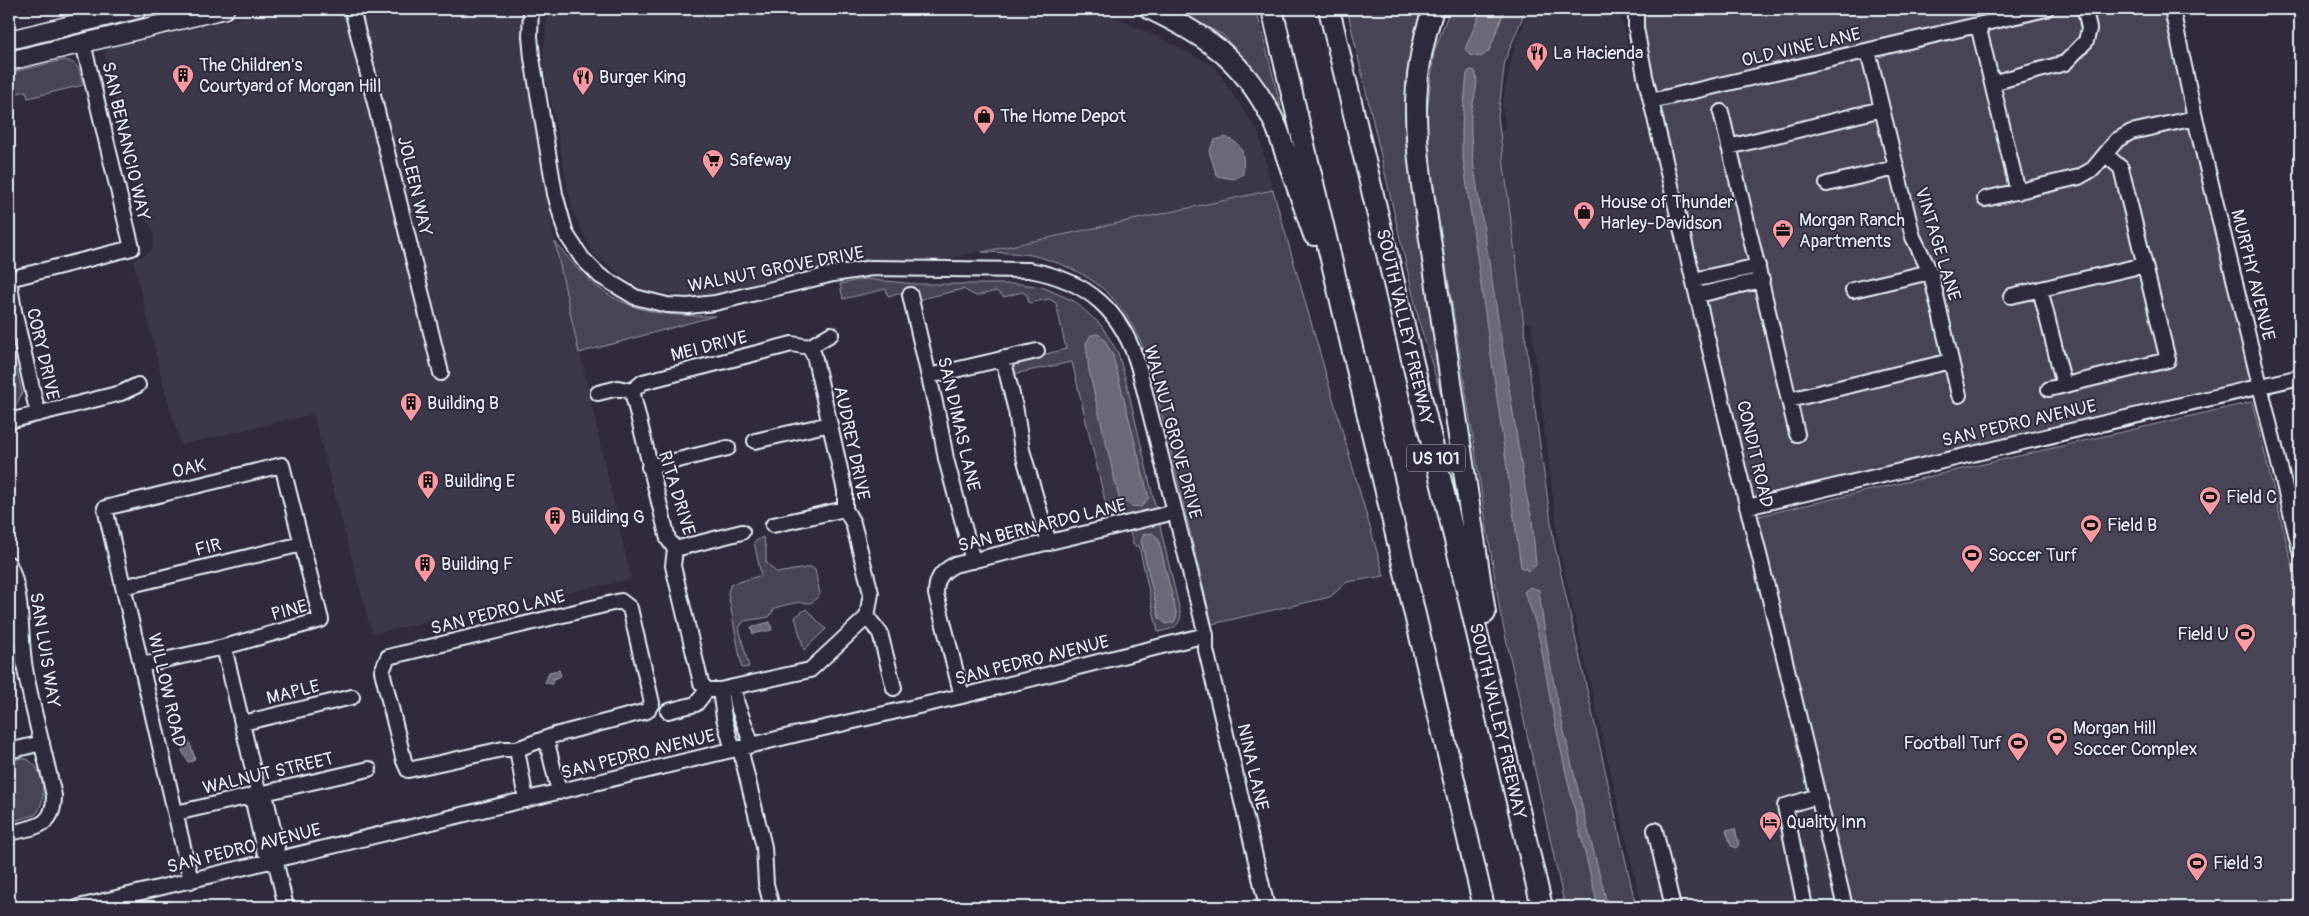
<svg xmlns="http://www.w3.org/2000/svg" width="2309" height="916" viewBox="0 0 2309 916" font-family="Pangolin,sans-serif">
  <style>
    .built { fill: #3b3749 }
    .green { fill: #464455; stroke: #979aa6 }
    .water { fill: #696978; stroke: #9c9fab }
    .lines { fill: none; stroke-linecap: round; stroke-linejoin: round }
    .minor-casing { stroke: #e8f1f8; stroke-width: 18 }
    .major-casing { stroke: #e8f1f8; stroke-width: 21 }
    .highway-casing { stroke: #e8f1f8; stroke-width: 24 }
    .minor { stroke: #2f2a3d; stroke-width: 14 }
    .major { stroke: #2f2a3d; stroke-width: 18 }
    .highway { stroke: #2f2a3d; stroke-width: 20 }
    .labels { text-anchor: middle; stroke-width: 4; stroke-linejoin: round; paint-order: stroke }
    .shield { fill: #2f2a3d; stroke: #b0b5c0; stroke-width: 1 }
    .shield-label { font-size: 16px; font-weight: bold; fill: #e8f1f8 }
    .street-label { font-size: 18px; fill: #e8f1f8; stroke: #2f2a3d }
    .poi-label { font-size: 18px; fill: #e8f1f8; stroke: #2f2a3d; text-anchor: start }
  </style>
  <rect width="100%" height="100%" fill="#2f2a3d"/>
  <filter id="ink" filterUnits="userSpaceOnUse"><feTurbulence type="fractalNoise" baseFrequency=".02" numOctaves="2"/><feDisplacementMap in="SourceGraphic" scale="10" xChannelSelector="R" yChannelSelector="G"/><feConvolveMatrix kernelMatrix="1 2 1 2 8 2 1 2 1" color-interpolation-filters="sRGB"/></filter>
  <g filter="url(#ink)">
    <!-- built -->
    <path class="built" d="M 37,9 L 72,9 L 39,16 Z
      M 280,9 L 525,9 L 538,144 L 555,242 L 631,579 L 372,634 L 313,414 L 181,445 L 163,384 L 133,260 L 150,252 L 153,247 L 154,236 L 150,225 L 145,220 L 129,161 L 104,54 L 107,48 Z
      M 547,9 L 1097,9 L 1177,46 L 1214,66 L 1258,132 L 1273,190 L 941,260 L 868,260 L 696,297 L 641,290 L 593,254 L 573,212 L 543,63 Z
      M 1530,9 L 1619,9 L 1837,907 L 1642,907 L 1560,553 L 1531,322 L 1517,325 L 1493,133 L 1506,129 L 1502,105 L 1515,44 Z"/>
    <!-- green -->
    <path class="green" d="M 1171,9 L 1256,9 L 1281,107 L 1223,35 Z
      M 1347,9 L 1423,9 L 1417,26 L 1407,73 L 1405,140 L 1450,413 L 1447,414 L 1420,325 Z
      M 1450,9 L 1526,9 L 1505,60 L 1498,117 L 1531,382 L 1554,543 L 1636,907 L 1565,907 L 1500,611 L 1425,131 L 1434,52 Z
      M 1642,9 L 2164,9 L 2252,384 L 1751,499 L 1638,35 Z
      M 64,60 C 79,62 80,72 83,85 L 28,98 L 26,91 L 9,95 L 9,73 Z
      M 1273,190 L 1384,576 L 1347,582 L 1330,597 L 1212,624 L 1150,365 C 1129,306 1101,274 1039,257 C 1022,252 1000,253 982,252 Z
      M 555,242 C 566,255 578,271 591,282 C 630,314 667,316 715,316 L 579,353 Z
      M 866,279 L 916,284 L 1020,284 L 1042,287 L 1074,301 L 1101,325 L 1118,353 L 1127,385 L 1181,616 C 1178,629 1170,629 1158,632 L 1139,546 L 1134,546 L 1126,519 L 1110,522 L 1072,362 L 1013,374 L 1011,363 L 1066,349 L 1056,303 L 1049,299 L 1029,303 L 1027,295 L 1022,292 L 1004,297 L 996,291 L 976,296 L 963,289 L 917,300 L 914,290 L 888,296 L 886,289 L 843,299 L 840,284 Z
      M 9,337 L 22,392 L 17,405 L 9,409 Z
      M 2252,402 L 2300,597 L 2300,907 L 1853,907 L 1750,518 Z
      M 763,537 L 766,548 L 766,562 L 777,573 L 811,567 L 815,570 L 820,594 C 810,608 809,601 795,603 C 788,604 781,606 775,608 L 769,617 L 744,621 L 739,628 L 749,667 L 742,668 L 728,593 L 730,585 L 761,575 L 754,542 Z
      M 806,609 L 826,629 L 804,650 L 795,617 Z
      M 23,758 C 44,762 49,801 35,815 L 9,822 L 9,761 Z"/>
    <!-- water -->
    <path class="water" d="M 1482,9 L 1505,9 L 1489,51 L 1481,57 L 1470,55 L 1465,49 Z
      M 1471,70 L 1475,71 C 1480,83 1473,100 1471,113 C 1470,132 1472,150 1474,168 L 1526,494 L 1532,519 L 1536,565 L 1529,571 L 1521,567 L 1462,151 L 1462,125 L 1467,73 Z
      M 1225,137 C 1245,145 1244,154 1243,174 L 1234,179 L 1217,176 L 1209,151 L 1215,140 Z
      M 1098,334 L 1104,339 L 1113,356 L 1149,498 L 1141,507 L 1131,506 L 1119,498 L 1089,371 L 1086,343 L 1091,335 Z
      M 1152,533 L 1158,538 L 1177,616 L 1174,622 L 1166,624 L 1159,618 L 1141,541 L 1144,534 Z
      M 1530,587 L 1539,590 C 1552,698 1581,802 1608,907 L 1598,907 C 1583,844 1567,781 1554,718 C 1545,676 1542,631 1524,592 Z
      M 770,622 L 772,630 L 753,634 L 751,627 Z
      M 559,670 L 561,676 L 553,679 L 552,684 L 545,683 L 549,672 Z
      M 189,741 L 195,758 L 193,761 L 188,762 L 182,751 L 184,742 Z
      M 1735,829 L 1739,844 L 1736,848 L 1731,846 L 1726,830 Z"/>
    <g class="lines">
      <!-- minor casing -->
      <g class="minor-casing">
        <path id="minor" d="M 352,9 L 441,373
          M 531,9 L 530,36 L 532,58 L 555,194 L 566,234 L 582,258 L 600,276 L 635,297 L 667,305 L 688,306 L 715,303 L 833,274 L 872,268 L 1029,270 C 1087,280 1123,311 1139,369 L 1206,635 L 1206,650 L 1267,907
          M 1636,9 L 1636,28 L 1645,76 L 1738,468 L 1845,907
          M 2172,9 L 2195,118 L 2300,550
          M 1978,25 L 2018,192
          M 1868,51 L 1913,237 L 1931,274 L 1959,395
          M 1992,83 L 2065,63 L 2086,41 L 2089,29 L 2085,9
          M 1651,101 L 2046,9
          M 1721,112 L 1797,434
          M 1729,147 L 1882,109
          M 1827,184 L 1896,168
          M 1985,199 L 2079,177 L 2093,169 L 2117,140 L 2131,132 L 2195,118
          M 1694,280 L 1758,266
          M 2040,289 L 2064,385
          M 1853,290 L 1930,272
          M 910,295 L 939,420 L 946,459 L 973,561
          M 1698,295 L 1762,280
          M 2011,296 L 2144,265
          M 809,347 L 814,355 L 845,491 L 845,509 L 853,523 L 871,593 L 867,617 L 880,633 L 894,688
          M 1003,358 L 1016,411 L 1022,450 L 1049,543
          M 929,376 L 1037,351
          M 2049,389 L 2168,360 L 2121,168 L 2106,155
          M 632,391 L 668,539 L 675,549 L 673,566 L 701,683 L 707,690
          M 598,393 L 618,388 L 632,391 L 643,382 L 792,344 L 809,347 L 831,334
          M 1789,400 L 1951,361
          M 38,414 L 14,311 L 9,279 L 132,248 L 83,43
          M 9,421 L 121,393 L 138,385
          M 755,441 L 830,424
          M 649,467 L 728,448
          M 1747,507 L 2300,377
          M 773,525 L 845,509
          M 675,549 L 742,532
          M 9,564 C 24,597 19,634 25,669 C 33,712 45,754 54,796 C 54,828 34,827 9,833
          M 123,587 L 302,544
          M 621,601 L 630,608 L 652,703 L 647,711 L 555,735 L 517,749 L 503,749 L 408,770 L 404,761 L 382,671 L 388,657 Z
          M 224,647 L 259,795
          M 141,665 L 224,647 L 321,620 L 282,465 L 105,508 L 191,881
          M 734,687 L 737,704 L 752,745
          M 707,690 L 720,690 L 810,670 L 867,617
          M 720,690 L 724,718 L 733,750
          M 962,696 L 936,594 C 936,579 941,572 954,565 L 1175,512
          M 668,711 L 696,704 L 707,690
          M 243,723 L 352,697
          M 546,738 L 559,792
          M 740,748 L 764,847 L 766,884 L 772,907
          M 517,749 L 526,800
          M 9,751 L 42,743
          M 265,794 L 277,846 L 275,859 L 286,907
          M 252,797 L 264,850 L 275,859
          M 176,813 L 369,769
          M 1655,830 L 1673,907
          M 79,907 L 802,733 L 962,696 L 1206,635
          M 1805,907 L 1785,806 L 1818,796"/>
      </g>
      <!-- major casing -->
      <g class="major-casing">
        <path id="major" d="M 9,40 L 138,9
          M 9,61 L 225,9"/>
      </g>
      <!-- highway casing -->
      <g class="highway-casing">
        <path id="highway" d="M 1150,9 C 1212,38 1247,64 1277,128 L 1314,235
          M 1272,9 L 1484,907
          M 1329,9 L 1542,907
          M 1433,9 C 1412,73 1413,119 1422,185 L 1485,613"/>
      </g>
      <!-- minor -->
      <use href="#minor" class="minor"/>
      <!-- major -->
      <use href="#major" class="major"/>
      <!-- highway -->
      <use href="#highway" class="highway"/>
    </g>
  </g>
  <!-- icons -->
  <defs>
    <g id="restaurant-pin" transform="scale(1.125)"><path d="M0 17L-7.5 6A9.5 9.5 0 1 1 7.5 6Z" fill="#ff9aa2" stroke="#2f2a3d"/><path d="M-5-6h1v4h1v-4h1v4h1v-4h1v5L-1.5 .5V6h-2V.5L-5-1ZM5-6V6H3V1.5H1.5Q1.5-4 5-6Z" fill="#111"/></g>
    <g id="building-pin" transform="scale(1.125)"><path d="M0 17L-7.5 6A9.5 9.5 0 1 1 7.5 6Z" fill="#ff9aa2" stroke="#2f2a3d"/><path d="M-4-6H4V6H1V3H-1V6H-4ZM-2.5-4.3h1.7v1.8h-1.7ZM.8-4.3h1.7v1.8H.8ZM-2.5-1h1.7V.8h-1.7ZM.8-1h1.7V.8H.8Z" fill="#111"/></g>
    <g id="shop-pin" transform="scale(1.125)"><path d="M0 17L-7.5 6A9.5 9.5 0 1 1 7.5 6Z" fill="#ff9aa2" stroke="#2f2a3d"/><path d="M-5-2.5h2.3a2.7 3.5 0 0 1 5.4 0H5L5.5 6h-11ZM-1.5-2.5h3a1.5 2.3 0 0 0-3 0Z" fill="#111"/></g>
    <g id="supermarket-pin" transform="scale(1.125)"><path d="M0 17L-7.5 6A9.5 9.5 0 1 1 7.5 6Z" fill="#ff9aa2" stroke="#2f2a3d"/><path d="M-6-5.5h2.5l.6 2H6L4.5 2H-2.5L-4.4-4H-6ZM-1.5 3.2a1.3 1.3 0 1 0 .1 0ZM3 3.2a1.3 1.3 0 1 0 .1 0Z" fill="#111"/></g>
    <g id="office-pin" transform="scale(1.125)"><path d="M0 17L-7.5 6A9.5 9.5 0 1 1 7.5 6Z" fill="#ff9aa2" stroke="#2f2a3d"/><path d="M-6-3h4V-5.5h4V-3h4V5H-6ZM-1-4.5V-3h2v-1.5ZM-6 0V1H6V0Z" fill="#111"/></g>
    <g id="stadium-pin" transform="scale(1.125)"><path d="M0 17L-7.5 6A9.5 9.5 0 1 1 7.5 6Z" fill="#ff9aa2" stroke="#2f2a3d"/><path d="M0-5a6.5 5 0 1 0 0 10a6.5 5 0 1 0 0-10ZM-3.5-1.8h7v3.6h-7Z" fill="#111"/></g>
    <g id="hotel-pin" transform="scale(1.125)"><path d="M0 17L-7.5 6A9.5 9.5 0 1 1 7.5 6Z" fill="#ff9aa2" stroke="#2f2a3d"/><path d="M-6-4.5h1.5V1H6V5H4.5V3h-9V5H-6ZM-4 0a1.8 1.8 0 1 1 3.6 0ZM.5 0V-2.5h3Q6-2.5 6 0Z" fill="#111"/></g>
  </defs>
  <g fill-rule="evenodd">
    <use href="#restaurant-pin" x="1537" y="53"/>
    <use href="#building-pin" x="183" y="75"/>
    <use href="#restaurant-pin" x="583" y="77"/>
    <use href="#shop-pin" x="984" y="116"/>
    <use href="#supermarket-pin" x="713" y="160"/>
    <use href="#shop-pin" x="1584" y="212"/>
    <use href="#office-pin" x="1783" y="230"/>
    <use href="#building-pin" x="411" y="403"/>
    <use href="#building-pin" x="428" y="481"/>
    <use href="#stadium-pin" x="2210" y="497"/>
    <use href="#building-pin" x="555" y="517"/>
    <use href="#stadium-pin" x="2091" y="525"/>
    <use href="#stadium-pin" x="1972" y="555"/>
    <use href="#building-pin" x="425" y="564"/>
    <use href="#stadium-pin" x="2245" y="634"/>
    <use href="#stadium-pin" x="2057" y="738"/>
    <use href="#stadium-pin" x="2018" y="743"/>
    <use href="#hotel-pin" x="1770" y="822"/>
    <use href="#stadium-pin" x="2197" y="863"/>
  </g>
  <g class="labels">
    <!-- shield labels -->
    <rect class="shield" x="1407" y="444.5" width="58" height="27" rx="4"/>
    <g class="shield-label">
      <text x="1436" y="464">US 101</text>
    </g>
    <!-- street labels -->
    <g class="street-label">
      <text transform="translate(1801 47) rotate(-13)" y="6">OLD VINE LANE</text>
      <text transform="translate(126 141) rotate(77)" y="6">SAN BENANCIO WAY</text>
      <text transform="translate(415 186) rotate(77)" y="6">JOLEEN WAY</text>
      <text transform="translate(1938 244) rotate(73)" y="6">VINTAGE LANE</text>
      <text transform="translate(776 269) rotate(-11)" y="6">WALNUT GROVE DRIVE</text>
      <text transform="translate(2253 275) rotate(76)" y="6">MURPHY AVENUE</text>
      <text transform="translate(1405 327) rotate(77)" y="6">SOUTH VALLEY FREEWAY</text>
      <text transform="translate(709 346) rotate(-14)" y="6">MEI DRIVE</text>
      <text transform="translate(43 354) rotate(77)" y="6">CORY DRIVE</text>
      <text transform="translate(2019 423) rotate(-13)" y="6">SAN PEDRO AVENUE</text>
      <text transform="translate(959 424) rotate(77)" y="6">SAN DIMAS LANE</text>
      <text transform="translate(1173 432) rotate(75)" y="6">WALNUT GROVE DRIVE</text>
      <text transform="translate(852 443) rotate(78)" y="6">AUDREY DRIVE</text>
      <text transform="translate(1755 454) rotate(77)" y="6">CONDIT ROAD</text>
      <text transform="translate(189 468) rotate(-13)" y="6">OAK</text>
      <text transform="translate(677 493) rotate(73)" y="6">RITA DRIVE</text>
      <text transform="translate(1042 525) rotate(-14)" y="6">SAN BERNARDO LANE</text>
      <text transform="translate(208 547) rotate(-14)" y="6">FIR</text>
      <text transform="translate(289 610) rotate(-15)" y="6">PINE</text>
      <text transform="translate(498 612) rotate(-14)" y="6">SAN PEDRO LANE</text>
      <text transform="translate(45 650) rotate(81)" y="6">SAN LUIS WAY</text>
      <text transform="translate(1032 660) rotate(-14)" y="6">SAN PEDRO AVENUE</text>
      <text transform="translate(167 690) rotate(77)" y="6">WILLOW ROAD</text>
      <text transform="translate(293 692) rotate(-14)" y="6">MAPLE</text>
      <text transform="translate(1498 721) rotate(77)" y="6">SOUTH VALLEY FREEWAY</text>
      <text transform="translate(638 754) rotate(-14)" y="6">SAN PEDRO AVENUE</text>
      <text transform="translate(1253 767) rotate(77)" y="6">NINA LANE</text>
      <text transform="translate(268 773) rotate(-13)" y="6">WALNUT STREET</text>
      <text transform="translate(244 848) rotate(-14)" y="6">SAN PEDRO AVENUE</text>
    </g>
    <!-- poi labels -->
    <g class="poi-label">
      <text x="1553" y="59">La Hacienda</text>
      <text x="199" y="71">The Children's<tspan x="199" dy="21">Courtyard of Morgan Hill</tspan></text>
      <text x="599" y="83">Burger King</text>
      <text x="1000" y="122">The Home Depot</text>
      <text x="729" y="166">Safeway</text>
      <text x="1600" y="208">House of Thunder<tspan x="1600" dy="21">Harley-Davidson</tspan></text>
      <text x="1799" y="226">Morgan Ranch<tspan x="1799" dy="21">Apartments</tspan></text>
      <text x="427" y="409">Building B</text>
      <text x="444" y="487">Building E</text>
      <text x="2226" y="503">Field C</text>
      <text x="571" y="523">Building G</text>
      <text x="2107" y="531">Field B</text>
      <text x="1988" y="561">Soccer Turf</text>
      <text x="441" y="570">Building F</text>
      <text x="2229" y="640" text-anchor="end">Field U</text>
      <text x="2073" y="734">Morgan Hill<tspan x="2073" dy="21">Soccer Complex</tspan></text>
      <text x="2002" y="749" text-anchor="end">Football Turf</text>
      <text x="1786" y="828">Quality Inn</text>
      <text x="2213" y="869">Field 3</text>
    </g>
  </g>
  <!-- margin -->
  <rect width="2309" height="916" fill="none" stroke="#2f2a3d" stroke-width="30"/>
  <rect x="15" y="15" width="2279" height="886" fill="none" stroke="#e8f1f8" stroke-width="2" filter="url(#ink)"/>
</svg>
